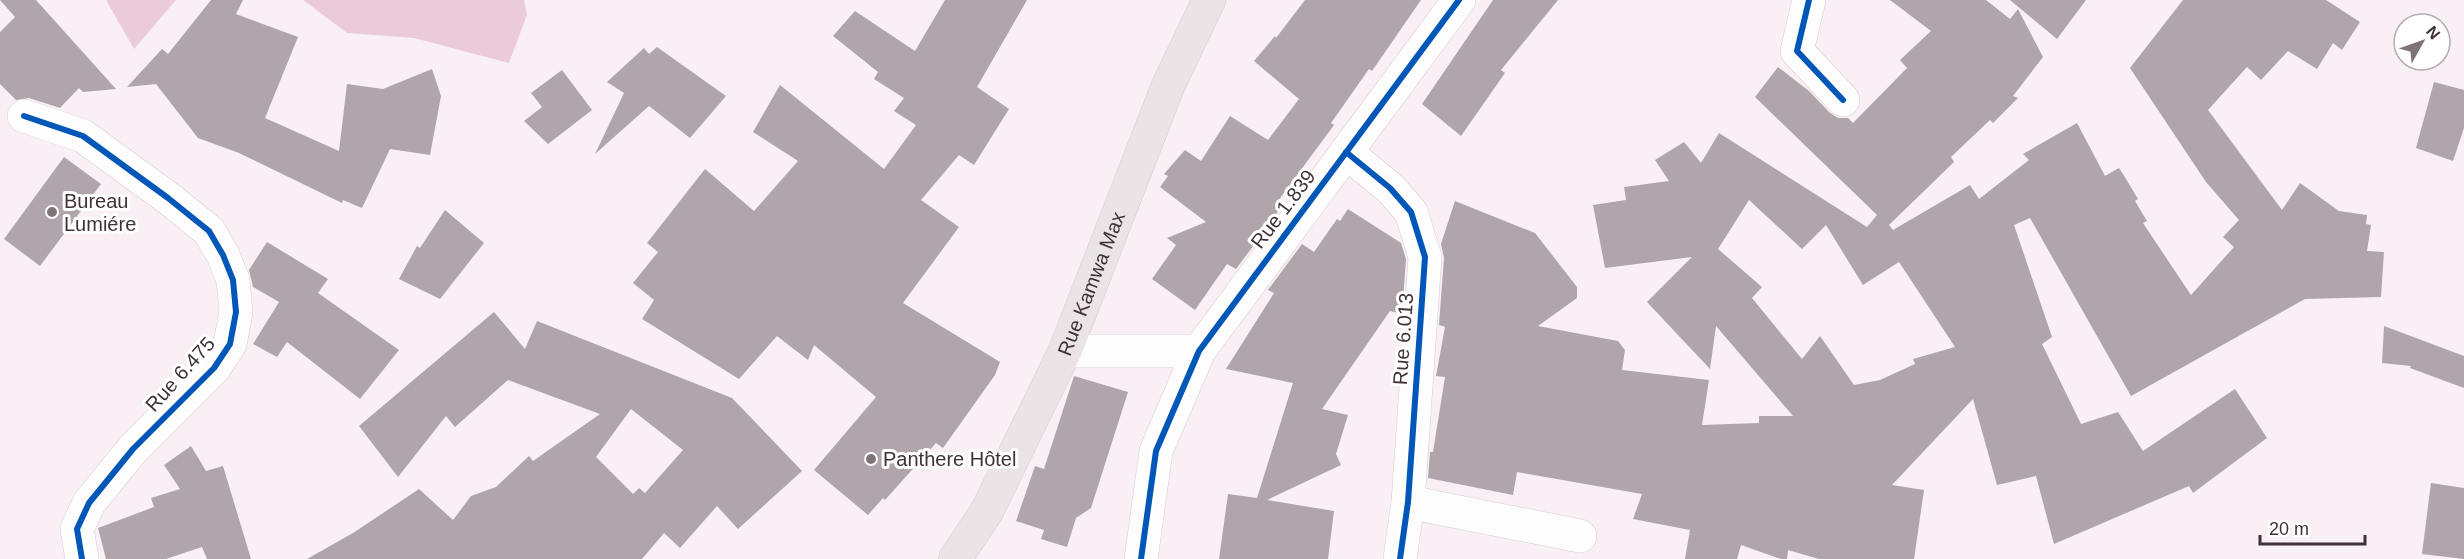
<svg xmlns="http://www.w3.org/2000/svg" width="2464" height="559" viewBox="0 0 2464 559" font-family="Arial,sans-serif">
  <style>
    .green { fill: #eccbd9 }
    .building { fill: #afa5aa; fill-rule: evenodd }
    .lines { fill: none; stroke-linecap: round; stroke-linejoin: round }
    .minor-casing { stroke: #d6ccd1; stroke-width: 34 }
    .major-casing { stroke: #d2cccf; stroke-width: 34 }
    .minor { stroke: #fefdfd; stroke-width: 33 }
    .major { stroke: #eae4e6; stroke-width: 33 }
    .cycleway-casing { stroke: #fff; stroke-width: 10 }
    .cycleway { stroke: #0057b8; stroke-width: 6 }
    .poi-dot { fill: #807478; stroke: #fff; stroke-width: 2 }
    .labels { text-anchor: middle; stroke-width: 6; stroke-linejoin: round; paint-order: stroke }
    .poi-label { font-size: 20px; fill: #3f3136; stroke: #fff; text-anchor: start }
    .street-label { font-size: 20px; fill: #3f3136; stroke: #fff }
  </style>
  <rect width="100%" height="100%" fill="#f8f0f4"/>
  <!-- green -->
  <path class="green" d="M 106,0 L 176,0 L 134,49 Z
    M 303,0 L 524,0 L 527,15 L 509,63 L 414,38 L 347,33 Z"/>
  <!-- building -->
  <path class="building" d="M 0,0 L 36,0 L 116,89 L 83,92 L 79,88 L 60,108 L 29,98 L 16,100 L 0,84 L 0,32 L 15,17 Z
    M 211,0 L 243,0 L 236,14 L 298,37 L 265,118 L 339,151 L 347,84 L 383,89 L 432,69 L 441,96 L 430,155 L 390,149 L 362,208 L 343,200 L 342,203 L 239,153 L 198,138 L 156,84 L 127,87 L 162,49 L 168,54 Z
    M 945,0 L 1027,0 L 977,87 L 1009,109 L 974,165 L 959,155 L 921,200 L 959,227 L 903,303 L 1000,362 L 995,375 L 943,448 L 936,443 L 885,500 L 883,498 L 868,515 L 814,470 L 876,397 L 814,345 L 808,360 L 777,336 L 739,379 L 642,319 L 654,300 L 633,283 L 658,252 L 647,243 L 705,169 L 754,211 L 798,161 L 753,132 L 780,85 L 884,169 L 916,125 L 894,111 L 904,98 L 874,79 L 878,72 L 833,36 L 855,11 L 915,51 Z
    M 1305,0 L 1421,0 L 1372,71 L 1369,69 L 1331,123 L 1334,125 L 1275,205 L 1280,208 L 1271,222 L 1236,269 L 1227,264 L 1195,310 L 1152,279 L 1176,245 L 1167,238 L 1206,222 L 1160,187 L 1168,176 L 1164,174 L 1185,150 L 1201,161 L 1230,116 L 1268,140 L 1299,99 L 1254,61 L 1275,36 L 1276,38 Z
    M 1493,0 L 1558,0 L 1501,70 L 1505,73 L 1461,136 L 1422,104 Z
    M 1890,0 L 1986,0 L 2010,19 L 2018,9 L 2043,57 L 2013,96 L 2018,98 L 1993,123 L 1990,120 L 1951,157 L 1954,162 L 1889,225 L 1893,230 L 1970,185 L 1979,199 L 2029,160 L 2023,154 L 2077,123 L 2105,176 L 2119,168 L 2123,174 L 2138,199 L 2135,201 L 2147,221 L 2143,223 L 2191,295 L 2234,247 L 2223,237 L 2239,220 L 2206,182 L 2130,68 L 2183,0 L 2326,0 L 2360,22 L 2342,50 L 2333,43 L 2317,69 L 2288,51 L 2261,80 L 2247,67 L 2208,110 L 2282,210 L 2300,183 L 2339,211 L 2367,215 L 2366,224 L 2371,225 L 2367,251 L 2384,252 L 2381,297 L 2305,299 L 2131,396 L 2030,218 L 2014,225 L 2052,337 L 2042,344 L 2081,424 L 2118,412 L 2143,451 L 2235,389 L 2267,438 L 2193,493 L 2189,486 L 2054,544 L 2036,476 L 1997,485 L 1973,399 L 1892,485 L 1924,490 L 1914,559 L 1819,559 L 1788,550 L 1787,559 L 1781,559 L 1741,545 L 1737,559 L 1685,559 L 1690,530 L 1633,519 L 1642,494 L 1517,472 L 1513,495 L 1428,478 L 1430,452 L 1433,452 L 1445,377 L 1436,376 L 1445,327 L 1439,325 L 1444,258 L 1441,244 L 1455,201 L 1535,233 L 1577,287 L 1577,298 L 1538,326 L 1618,341 L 1625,350 L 1622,370 L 1709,380 L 1702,425 L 1759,423 L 1759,416 L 1793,416 L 1716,326 L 1710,369 L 1647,302 L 1692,257 L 1605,268 L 1593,205 L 1626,200 L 1624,187 L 1669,181 L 1655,160 L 1684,142 L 1701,163 L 1719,133 L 1867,227 L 1877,215 L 1755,97 L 1778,67 L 1809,91 L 1830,113 L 1838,118 L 1848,118 L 1853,123 L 1907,68 L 1900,60 L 1931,31 ZM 1749,200 L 1802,249 L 1826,225 L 1863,285 L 1899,262 L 1955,347 L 1913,359 L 1915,364 L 1880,380 L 1854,385 L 1820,336 L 1802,359 L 1752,298 L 1762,287 L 1718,249 Z
    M 2010,0 L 2086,0 L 2057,39 Z
    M 657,47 L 726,96 L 690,138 L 649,106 L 595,154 L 624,93 L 607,82 L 644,48 L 649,54 Z
    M 562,70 L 592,110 L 548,144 L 524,121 L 542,107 L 531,93 Z
    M 2434,82 L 2464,90 L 2464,128 L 2453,161 L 2416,148 Z
    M 64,157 L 101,184 L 40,266 L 4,239 Z
    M 1348,209 L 1401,243 L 1406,259 L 1402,314 L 1390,311 L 1322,409 L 1348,415 L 1336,454 L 1341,465 L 1267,500 L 1334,511 L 1328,559 L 1219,559 L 1228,494 L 1257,498 L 1293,383 L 1226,369 L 1274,293 L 1268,290 L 1302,244 L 1314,252 L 1337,219 L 1340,221 Z
    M 445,210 L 484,243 L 440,299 L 399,279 L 417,246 L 420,248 Z
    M 267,242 L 328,279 L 318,293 L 399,350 L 360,399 L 287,342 L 277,357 L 253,344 L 279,302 L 253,287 L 249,270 Z
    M 494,312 L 525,349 L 537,321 L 732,398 L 802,471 L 738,529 L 717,506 L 680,548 L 664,533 L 642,559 L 307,559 L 353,533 L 419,489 L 453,520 L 471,496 L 496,487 L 529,456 L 533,461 L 600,414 L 508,380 L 455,427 L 446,416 L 398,477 L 359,426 ZM 631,409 L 683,450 L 645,493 L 639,488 L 633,494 L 596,457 Z
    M 2384,326 L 2464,356 L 2464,388 L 2410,368 L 2411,366 L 2382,363 Z
    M 1074,376 L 1128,392 L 1091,508 L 1076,518 L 1067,547 L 1041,539 L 1044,530 L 1016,521 L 1035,466 L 1044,469 Z
    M 191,446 L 206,471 L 223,466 L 251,559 L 207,559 L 202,547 L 166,559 L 106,559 L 98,528 L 154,507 L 151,498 L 180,489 L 164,465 Z
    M 2431,483 L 2464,488 L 2464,559 L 2422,554 Z"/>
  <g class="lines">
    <!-- minor casing -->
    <g class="minor-casing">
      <path id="minor" d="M 1809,0 L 1797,51 L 1843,100
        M 24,116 L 83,136 L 168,198 L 209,231 L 223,255 L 233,280 L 236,312 L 230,344 L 214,368 L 133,449 L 89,503 L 77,529 L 82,559
        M 1346,152 L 1390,188 L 1411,212 L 1425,257 L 1408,502 L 1400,559
        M 1065,351 L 1199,351
        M 1408,502 L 1580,536
        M 1141,559 L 1156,451 L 1199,351 L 1459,0"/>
    </g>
    <!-- major casing -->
    <g class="major-casing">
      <g id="major">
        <path id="s1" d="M 955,559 L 987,511 L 1065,351 L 1168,86 L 1209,0"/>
      </g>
    </g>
    <!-- minor -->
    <use href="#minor" class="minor"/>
    <!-- major -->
    <use href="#major" class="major"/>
    <!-- cycleway casing -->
    <g class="cycleway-casing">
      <path id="cycleway" d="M 1809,0 L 1797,51 L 1843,100
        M 24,116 L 83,136 L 168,198 L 209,231 L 223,255 L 233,280 L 236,312 L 230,344 L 214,368 L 133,449 L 89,503 L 77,529 L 82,559
        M 1346,152 L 1390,188 L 1411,212 L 1425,257 L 1408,502 L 1400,559
        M 1141,559 L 1156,451 L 1199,351 L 1459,0"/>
    </g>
    <!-- cycleway -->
    <use href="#cycleway" class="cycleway"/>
  </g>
  <!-- markers -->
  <g class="poi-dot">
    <circle cx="52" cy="212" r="6"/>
    <circle cx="871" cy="459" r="6"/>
  </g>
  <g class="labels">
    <!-- poi labels -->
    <g class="poi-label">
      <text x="64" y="208">Bureau<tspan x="64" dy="23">Lumiére</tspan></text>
      <text x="883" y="466">Panthere Hôtel</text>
    </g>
    <!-- street labels -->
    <g class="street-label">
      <text transform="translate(1283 209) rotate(-53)" y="7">Rue 1.839</text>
      <text dy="7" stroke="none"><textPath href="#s1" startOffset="308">Rue Kamwa Max</textPath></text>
      <text transform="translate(1403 339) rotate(-86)" y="7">Rue 6.013</text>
      <text transform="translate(180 374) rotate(-48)" y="7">Rue 6.475</text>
    </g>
  </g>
  <!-- north arrow -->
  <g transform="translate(2422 42) rotate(50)"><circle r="28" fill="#ffffff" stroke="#b2adaf" stroke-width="1.5"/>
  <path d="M0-4.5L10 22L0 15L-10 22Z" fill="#807478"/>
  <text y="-9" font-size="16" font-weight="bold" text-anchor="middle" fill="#3f3136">N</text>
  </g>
  <!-- scale -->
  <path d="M2260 535v9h105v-9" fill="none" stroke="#3f3136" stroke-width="3"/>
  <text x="2269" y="535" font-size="18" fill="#3f3136" stroke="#ffffff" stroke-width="4.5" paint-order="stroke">20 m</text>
</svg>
